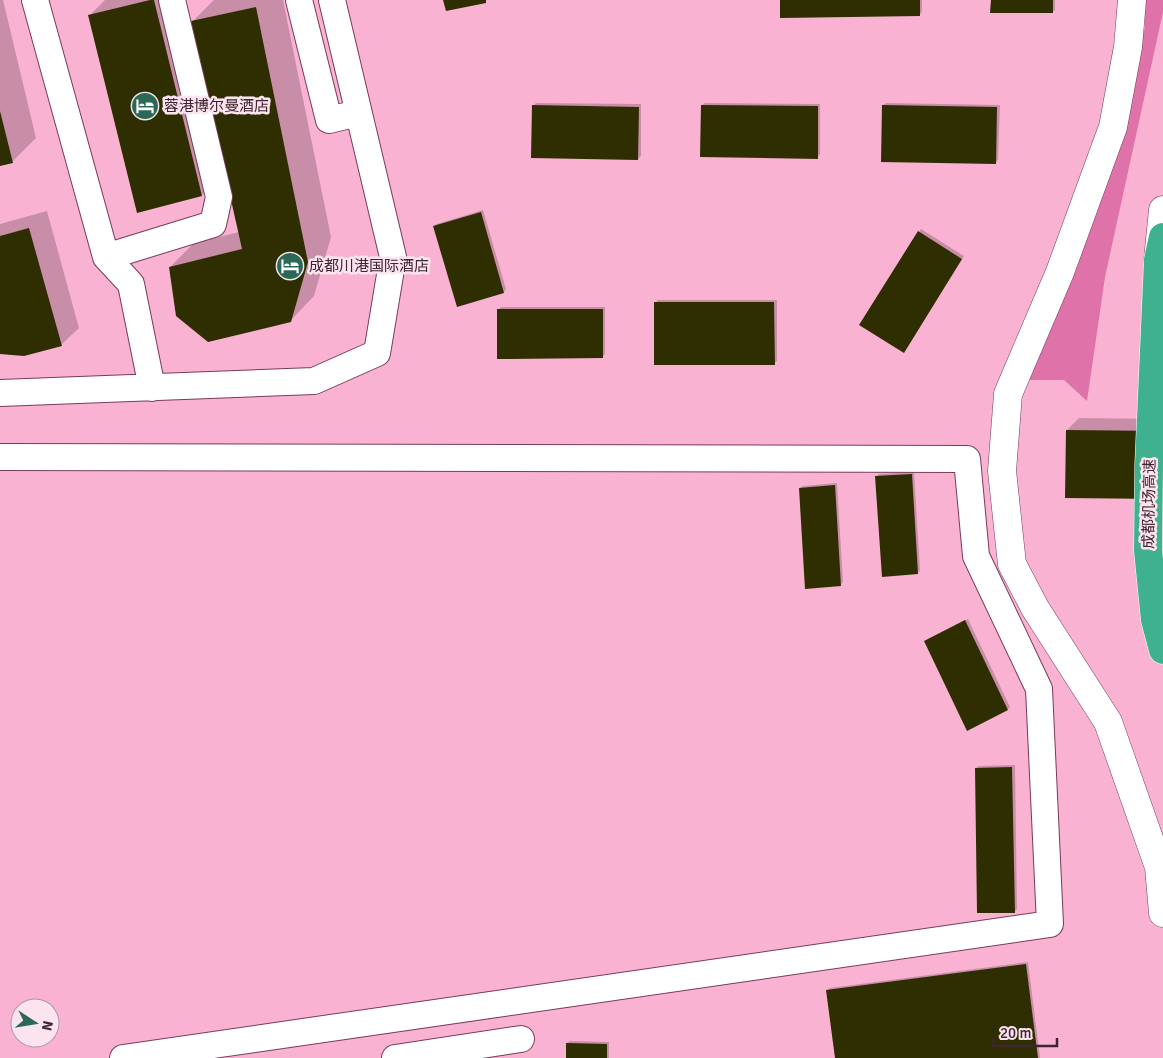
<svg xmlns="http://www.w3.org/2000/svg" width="1163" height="1058" viewBox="0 0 1163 1058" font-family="Signika,'Noto Sans SC',sans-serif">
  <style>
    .green { fill: #e072aa }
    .shadow { fill: #0003 }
    .building { fill: #2e2e00 }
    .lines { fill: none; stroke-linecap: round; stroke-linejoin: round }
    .minor-casing { stroke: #793b5a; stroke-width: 28 }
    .secondary-casing { stroke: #793b5a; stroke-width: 29 }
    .motorway-casing { stroke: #fff; stroke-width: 29 }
    .minor { stroke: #fff; stroke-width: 26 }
    .secondary { stroke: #fff; stroke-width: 28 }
    .motorway { stroke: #3fb18f; stroke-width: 28 }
    .labels { text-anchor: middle; stroke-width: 5; stroke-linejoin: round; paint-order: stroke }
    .poi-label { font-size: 15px; fill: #402431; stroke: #fbe4ee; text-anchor: start }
    .street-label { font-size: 15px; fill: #402431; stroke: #fbe4ee }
  </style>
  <rect width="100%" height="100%" fill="#fab2d3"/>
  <!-- green -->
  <path class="green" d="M 1145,0 L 1163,0 L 1163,12 L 1105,277 L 1087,401 L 1064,380 L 1025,380 L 1123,123 L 1145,27 Z"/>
  <!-- shadow -->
  <path class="shadow" d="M 0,0 L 3,0 L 36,138 L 12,162 L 0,165 Z
    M 105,0 L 183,0 L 207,98 L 193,21 L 214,0 L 283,0 L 331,237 L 314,296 L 290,321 L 170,267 L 194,243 L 239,232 L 226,171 L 202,195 L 89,16 Z
    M 781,0 L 922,0 L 922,12 L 919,15 Z
    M 992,0 L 1055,0 L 1055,10 L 1052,12 Z
    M 536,103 L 641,104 L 641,156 L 638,159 L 534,105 Z
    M 705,103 L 820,104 L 820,155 L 817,157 L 702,105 Z
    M 886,103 L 1000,105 L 998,160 L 996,162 L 883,105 Z
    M 483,210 L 506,289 L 504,292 L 458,305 L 434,226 L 437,224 Z
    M 47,211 L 79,328 L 61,345 L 0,353 L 0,224 Z
    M 921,229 L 964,256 L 906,349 L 919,232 Z
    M 658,300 L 777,300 L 777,361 L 774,363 L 655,303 Z
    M 501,307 L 605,307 L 605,354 L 602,357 L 498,310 Z
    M 1079,418 L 1163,419 L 1163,498 L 1067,430 Z
    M 914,472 L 920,570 L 918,573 L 877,477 L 879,474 Z
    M 837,483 L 843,582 L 840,585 L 800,488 L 803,486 Z
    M 968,619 L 1010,707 L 1008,709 L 925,641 Z
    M 1015,765 L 1017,909 L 1015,911 L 976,768 L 979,766 Z
    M 1028,962 L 1040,1058 L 836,1058 L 828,990 L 830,988 Z
    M 570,1041 L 609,1042 L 609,1058 L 567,1058 L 567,1043 Z"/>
  <!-- building -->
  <path class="building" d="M 150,0 L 154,0 L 202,196 L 137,213 L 88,15 Z
    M 443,0 L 486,0 L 486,3 L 446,11 Z
    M 780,0 L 920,0 L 920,16 L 780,18 Z
    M 991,0 L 1053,0 L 1053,13 L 990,13 Z
    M 256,7 L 308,262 L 291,322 L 208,342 L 176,316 L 169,267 L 242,249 L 191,21 Z
    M 532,105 L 639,107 L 638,160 L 531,158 Z
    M 701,105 L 818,106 L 818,159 L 700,157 Z
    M 882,105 L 997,107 L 996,164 L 881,162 Z
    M 0,111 L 13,163 L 0,166 Z
    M 481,212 L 504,293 L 457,307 L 433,226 Z
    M 29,228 L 62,346 L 24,356 L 0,354 L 0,236 Z
    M 918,231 L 962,259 L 904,353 L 859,325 Z
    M 654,302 L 774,302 L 775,365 L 654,365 Z
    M 497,309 L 603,309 L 603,358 L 497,359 Z
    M 1066,430 L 1163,431 L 1163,499 L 1065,498 Z
    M 912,474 L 918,574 L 882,577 L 875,476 Z
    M 835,485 L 841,586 L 805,589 L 799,488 Z
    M 965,620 L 1008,710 L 967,731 L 924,641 Z
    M 1012,767 L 1015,913 L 977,913 L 975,768 Z
    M 1026,964 L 1038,1058 L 835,1058 L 826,990 Z
    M 566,1043 L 607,1044 L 607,1058 L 566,1058 Z"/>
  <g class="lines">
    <!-- minor casing -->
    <g class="minor-casing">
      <path id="minor" d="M 35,0 L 106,257 L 131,284 L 152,388
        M 299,0 L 329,120 L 358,113
        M 106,257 L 213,224 L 219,197 L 172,0
        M 0,393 L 314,381 L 377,353 L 393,257 L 332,0
        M 0,457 L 967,459 L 976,556 L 1039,689 L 1050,924 L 123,1058
        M 395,1058 L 521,1039"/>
    </g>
    <!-- secondary casing -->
    <g class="secondary-casing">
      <path id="secondary" d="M 1132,0 L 1128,47 L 1113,127 L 1060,272 L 1008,394 L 1002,471 L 1012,564 L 1035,608 L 1108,722 L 1159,867 L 1163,913
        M 1158,260 L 1163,210"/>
    </g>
    <!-- motorway casing -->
    <g class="motorway-casing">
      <path id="motorway" d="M 1163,237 L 1158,260 L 1149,464 L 1148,550 L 1155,620 L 1163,650"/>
    </g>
    <!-- minor -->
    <use href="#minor" class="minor"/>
    <!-- secondary -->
    <use href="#secondary" class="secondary"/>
    <!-- motorway -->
    <use href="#motorway" class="motorway"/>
  </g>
  <!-- icons -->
  <defs>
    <g id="hotel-disc" transform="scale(1.4375)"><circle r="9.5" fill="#2b6956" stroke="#fbe4ee"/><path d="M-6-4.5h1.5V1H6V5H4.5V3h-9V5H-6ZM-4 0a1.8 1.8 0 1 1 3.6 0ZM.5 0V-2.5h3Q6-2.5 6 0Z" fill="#fff"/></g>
  </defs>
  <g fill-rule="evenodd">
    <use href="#hotel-disc" x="145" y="106"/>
    <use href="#hotel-disc" x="290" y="266"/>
  </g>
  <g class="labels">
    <!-- poi labels -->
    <g class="poi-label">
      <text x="164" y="111">蓉港博尔曼酒店</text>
      <text x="309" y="271">成都川港国际酒店</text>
    </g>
    <!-- street labels -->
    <g class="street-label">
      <text transform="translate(1149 504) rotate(-89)" y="5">成都机场高速</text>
    </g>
  </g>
  <!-- north arrow -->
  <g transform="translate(35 1023) rotate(102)"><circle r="24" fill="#fbe4ee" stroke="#b097a2"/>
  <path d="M0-4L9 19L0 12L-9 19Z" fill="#2b6956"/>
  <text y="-8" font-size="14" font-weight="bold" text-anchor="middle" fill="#402431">N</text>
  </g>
  <!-- scale -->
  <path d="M993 1038v8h64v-8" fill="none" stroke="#402431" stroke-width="2.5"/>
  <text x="1000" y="1038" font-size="15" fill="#402431" stroke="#fbe4ee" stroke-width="4" paint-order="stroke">20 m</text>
</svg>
